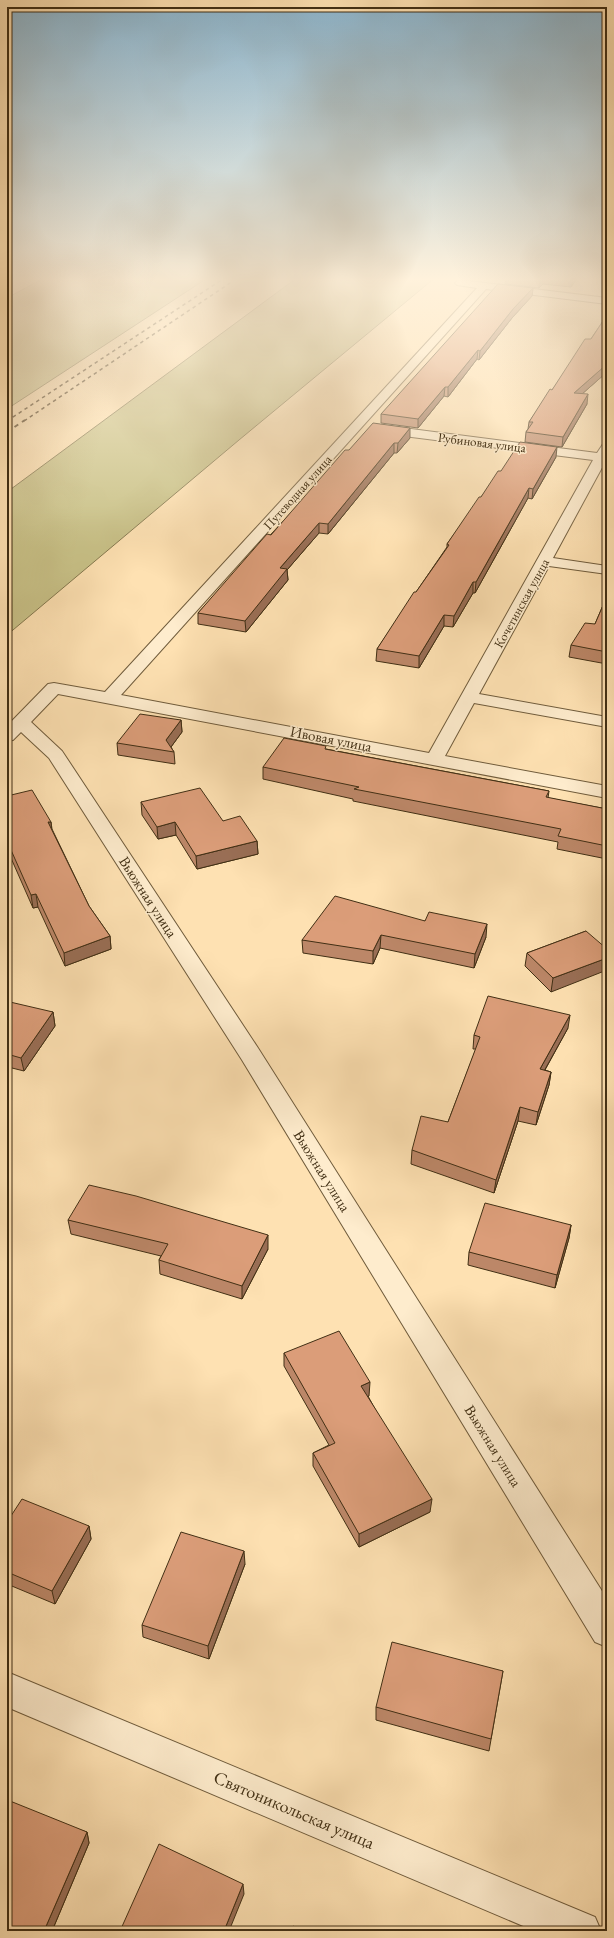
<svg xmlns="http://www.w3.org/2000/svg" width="614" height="1938" viewBox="0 0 614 1938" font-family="'EB Garamond',serif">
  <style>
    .green { fill: #c8c187; stroke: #84784e }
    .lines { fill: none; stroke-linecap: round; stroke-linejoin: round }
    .minor-casing { stroke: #705c3c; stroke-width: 2 }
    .minor { fill: #feeccd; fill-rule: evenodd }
    .rail-far1 { stroke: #412f14; stroke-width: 1.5; stroke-dasharray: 3.5 3.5; stroke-linecap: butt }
    .rail { stroke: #412f14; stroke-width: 2; stroke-dasharray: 4.5 4.5; stroke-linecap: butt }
    .wall { fill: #bc8768; stroke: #412f14 }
    .shaded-wall { fill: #996e55; stroke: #412f14 }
    .building { fill: #db9d79; stroke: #412f14 }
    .labels { text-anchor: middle; stroke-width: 3; stroke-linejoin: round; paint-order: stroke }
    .far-street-label { font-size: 13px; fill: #412f14; stroke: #feeccd }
    .street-label { font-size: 15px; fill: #412f14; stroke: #feeccd }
    .near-street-label { font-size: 18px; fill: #412f14; stroke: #feeccd }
  </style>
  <rect width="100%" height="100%" fill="#fee1b2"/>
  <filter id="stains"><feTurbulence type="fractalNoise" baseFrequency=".005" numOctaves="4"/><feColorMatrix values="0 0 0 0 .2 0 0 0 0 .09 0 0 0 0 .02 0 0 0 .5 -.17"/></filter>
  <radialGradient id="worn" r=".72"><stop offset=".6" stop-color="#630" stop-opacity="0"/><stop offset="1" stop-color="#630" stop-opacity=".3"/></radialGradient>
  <!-- green -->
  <path class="green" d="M 46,277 L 209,277 L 7,409 L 7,298 Z
    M 298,277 L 436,277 L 239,440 L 7,635 L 7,492 Z"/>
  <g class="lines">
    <!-- minor casing -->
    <g class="minor-casing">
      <path id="minor" d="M 460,280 L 607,298 L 607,304 L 486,289 L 121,695 L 429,753 L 593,460 L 380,433 L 374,429 L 380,425 L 597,453 L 603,444 L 607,443 L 607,462 L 605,462 L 553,558 L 607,566 L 607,574 L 549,566 L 479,694 L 607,717 L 607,727 L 474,703 L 445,756 L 607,786 L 607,798 L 58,694 L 31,722 L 62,751 L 258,1048 L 607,1599 L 607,1647 L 595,1642 L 242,1060 L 49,758 L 21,732 L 13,740 L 7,741 L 7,726 L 48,684 L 54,683 L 105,692 L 477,288 L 457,285 L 455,283 L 457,281 Z
        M 7,1672 L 595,1917 L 601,1931 L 535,1931 L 7,1707 Z"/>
    </g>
    <!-- minor -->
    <use href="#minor" class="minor"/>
    <!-- rail-far1 -->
    <path class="rail-far1" d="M 7,421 L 226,277
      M 24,421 L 239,277"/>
    <!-- rail -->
    <path class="rail" d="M 7,421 L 9,420
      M 7,432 L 25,420"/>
  </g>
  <!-- wall -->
  <path class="wall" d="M 506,277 L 578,277 L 571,287 L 543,284 L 539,288 L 505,284 Z
    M 533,288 L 532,296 L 512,318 L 479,360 L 477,359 L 448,397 L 444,396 L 418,428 L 381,423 L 381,414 Z
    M 607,315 L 607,372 L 582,394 L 587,404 L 562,447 L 525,442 L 526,432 L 528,429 L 529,422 L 552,390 L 591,339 Z
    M 410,438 L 397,453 L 394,453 L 328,534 L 319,533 L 287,570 L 288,580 L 246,632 L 198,624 L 198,613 L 349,450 Z
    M 556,457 L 532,499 L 528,498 L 475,593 L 473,593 L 453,627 L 444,626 L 419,668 L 376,661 L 377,649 L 447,547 L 447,544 L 481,497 L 501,471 Z
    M 607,596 L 607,664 L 569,657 L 571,645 L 595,624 Z
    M 181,720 L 182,732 L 171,747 L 174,752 L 175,764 L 118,755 L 117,743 Z
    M 326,749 L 549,791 L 548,798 L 607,809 L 607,859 L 557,849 L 558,842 L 353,801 L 353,799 L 263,779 L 263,767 Z
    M 7,796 L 51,822 L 52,829 L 89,906 L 110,936 L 111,949 L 65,966 L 38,907 L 33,908 L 7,849 Z
    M 141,802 L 223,821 L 257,841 L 258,854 L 197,869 L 176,835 L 158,839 L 142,815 Z
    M 425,921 L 486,937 L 474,968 L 380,948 L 373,964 L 303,953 L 302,940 Z
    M 586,931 L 551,992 L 525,966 L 527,953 Z
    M 7,1007 L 53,1012 L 55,1026 L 24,1071 L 8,1067 L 7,1069 Z
    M 568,1028 L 545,1070 L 551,1072 L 549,1085 L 536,1125 L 518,1121 L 494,1193 L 411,1164 L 412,1150 L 448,1122 L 476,1049 L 473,1049 L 474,1035 Z
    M 68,1220 L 268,1249 L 242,1299 L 160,1274 L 159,1260 L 161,1256 L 71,1234 Z
    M 571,1225 L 569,1238 L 555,1288 L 468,1265 L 469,1252 Z
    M 284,1353 L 369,1396 L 368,1396 L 430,1512 L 359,1547 L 313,1466 L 313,1453 L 329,1445 L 284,1366 Z
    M 7,1522 L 89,1526 L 91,1539 L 55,1604 L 7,1584 Z
    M 245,1564 L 209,1659 L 143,1637 L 142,1625 Z
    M 503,1671 L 489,1751 L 376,1720 L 376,1707 Z
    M 7,1808 L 87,1832 L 89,1843 L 52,1931 L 7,1931 Z"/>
  <!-- shaded-wall -->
  <path class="shaded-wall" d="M 543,277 L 543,284 L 539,288 L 540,280 Z
    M 573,277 L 578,277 L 571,287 L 571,279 Z
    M 533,288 L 532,296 L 512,318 L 479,360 L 480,351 L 513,309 Z
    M 478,350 L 477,359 L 448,397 L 448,387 Z
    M 607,364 L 607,372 L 573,402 L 574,393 Z
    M 445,387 L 444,396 L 418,428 L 418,419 Z
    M 588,394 L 587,404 L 562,447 L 563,437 Z
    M 410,428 L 410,438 L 397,453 L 398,443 Z
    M 394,443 L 394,453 L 328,534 L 328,524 Z
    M 557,447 L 556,457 L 532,499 L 533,489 Z
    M 529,488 L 528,498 L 475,593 L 476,582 Z
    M 319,523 L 319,533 L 287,570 L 288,580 L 246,632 L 245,621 L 280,568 Z
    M 473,582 L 473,593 L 453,627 L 454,616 Z
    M 444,615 L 444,626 L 419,668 L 419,656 Z
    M 181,720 L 182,732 L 168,751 L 166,740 Z
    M 48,822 L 51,822 L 52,834 Z
    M 175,822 L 176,835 L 158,839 L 157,827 Z
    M 257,841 L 258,854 L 197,869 L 196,856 Z
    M 36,894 L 38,907 L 33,908 L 31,895 Z
    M 487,924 L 486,937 L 474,968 L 475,954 Z
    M 381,935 L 380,948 L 373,964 L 373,951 Z
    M 110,936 L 111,949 L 65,966 L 64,953 Z
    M 607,958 L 607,970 L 551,992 L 553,978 Z
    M 53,1012 L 55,1026 L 24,1071 L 21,1058 Z
    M 570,1015 L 568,1028 L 538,1082 L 540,1069 Z
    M 551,1072 L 549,1085 L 536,1125 L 538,1112 Z
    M 520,1107 L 518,1121 L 494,1193 L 496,1180 Z
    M 571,1225 L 569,1238 L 555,1288 L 557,1275 Z
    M 268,1235 L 268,1249 L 242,1299 L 242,1286 Z
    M 370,1382 L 369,1396 L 360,1399 L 361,1386 Z
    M 432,1499 L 430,1512 L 359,1547 L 359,1534 Z
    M 89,1526 L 91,1539 L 55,1604 L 52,1591 Z
    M 244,1551 L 245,1564 L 209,1659 L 208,1646 Z
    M 87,1832 L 89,1843 L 52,1931 L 44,1931 Z
    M 243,1884 L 244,1894 L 229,1931 L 224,1931 Z"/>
  <!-- building -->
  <path class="building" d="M 516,277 L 543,277 L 540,280 Z
    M 552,277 L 573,277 L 571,279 Z
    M 498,284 L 533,288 L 513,309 L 480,351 L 478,350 L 448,387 L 445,387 L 418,419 L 381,414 Z
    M 607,315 L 607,364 L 574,393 L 588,394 L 563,437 L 526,432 L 533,422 L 529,422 L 550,389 L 552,390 L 585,339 L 591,339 Z
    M 373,423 L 410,428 L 398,443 L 394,443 L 328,524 L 319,523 L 280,568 L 287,569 L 245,621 L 198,613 L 267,534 L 271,535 L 345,450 L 349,450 Z
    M 520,442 L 557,447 L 533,489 L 529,488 L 476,582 L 473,582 L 454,616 L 444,615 L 419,656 L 377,649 L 414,592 L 416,592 L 449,545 L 447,544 L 479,497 L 481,497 L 498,471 L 501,471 Z
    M 607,596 L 607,652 L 571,645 L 585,623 L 595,624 Z
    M 140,714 L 181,720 L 166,740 L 174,752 L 117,743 Z
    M 284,738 L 326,746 L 325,749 L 549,791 L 546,797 L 607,809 L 607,846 L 558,836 L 561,829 L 354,789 L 359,787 L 263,767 Z
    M 200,788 L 223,821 L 240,816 L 257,841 L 196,856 L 175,822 L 157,827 L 141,802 Z
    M 32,790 L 51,822 L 48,822 L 89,906 L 110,936 L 64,953 L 36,894 L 31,895 L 7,841 L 7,796 Z
    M 335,896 L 425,921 L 429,912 L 487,924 L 475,954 L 381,935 L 373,951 L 302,940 Z
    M 586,931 L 607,949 L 607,958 L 553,978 L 527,953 Z
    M 488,996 L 570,1015 L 540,1069 L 551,1072 L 538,1112 L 520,1107 L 496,1180 L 412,1150 L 421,1116 L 448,1122 L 480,1037 L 474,1035 Z
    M 10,1002 L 53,1012 L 21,1058 L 7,1054 L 7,1007 Z
    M 89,1185 L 136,1196 L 268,1235 L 242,1286 L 159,1260 L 168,1244 L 68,1220 Z
    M 485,1203 L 571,1225 L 557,1275 L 469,1252 Z
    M 339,1331 L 370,1382 L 361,1386 L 432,1499 L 359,1534 L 313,1453 L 335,1443 L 284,1353 Z
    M 22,1499 L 89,1526 L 52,1591 L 7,1572 L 7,1522 Z
    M 181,1532 L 244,1551 L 208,1646 L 142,1625 Z
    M 392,1642 L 503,1671 L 491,1739 L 376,1707 Z
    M 10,1801 L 87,1832 L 44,1931 L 20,1931 L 7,1925 L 7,1808 Z
    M 159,1844 L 243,1884 L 224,1931 L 120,1931 Z
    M 293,1926 L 302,1931 L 291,1931 Z"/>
  <!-- sky -->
  <linearGradient id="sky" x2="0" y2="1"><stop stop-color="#8bb7d2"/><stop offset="0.51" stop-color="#fff2dc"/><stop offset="1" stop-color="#fff2dc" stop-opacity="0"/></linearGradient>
  <rect width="614" height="548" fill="url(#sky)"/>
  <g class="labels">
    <!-- far-street labels -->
    <g class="far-street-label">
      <text transform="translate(482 442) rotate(7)" y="5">Рубиновая улица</text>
      <text transform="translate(297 492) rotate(-48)" y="5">Путеводная улица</text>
      <text transform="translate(521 603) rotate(-61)" y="5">Кочетинская улица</text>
    </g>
    <!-- street labels -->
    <g class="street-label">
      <text transform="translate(331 739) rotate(11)" y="5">Ивовая улица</text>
      <text transform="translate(148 897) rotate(57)" y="5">Вьюжная улица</text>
      <text transform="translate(322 1171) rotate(58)" y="5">Вьюжная улица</text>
      <text transform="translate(493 1446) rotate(58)" y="5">Вьюжная улица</text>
    </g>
    <!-- near-street labels -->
    <g class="near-street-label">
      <text transform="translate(294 1810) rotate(23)" y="6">Святоникольская улица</text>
    </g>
  </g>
  <!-- margin -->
  <rect width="614" height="1938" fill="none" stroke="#fee1b2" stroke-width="24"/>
  <rect x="8" y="8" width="598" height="1922" fill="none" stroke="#412f14" stroke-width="2"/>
  <rect x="12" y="12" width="590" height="1914" fill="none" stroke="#412f14"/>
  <rect width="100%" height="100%" filter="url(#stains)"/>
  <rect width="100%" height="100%" fill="url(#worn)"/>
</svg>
